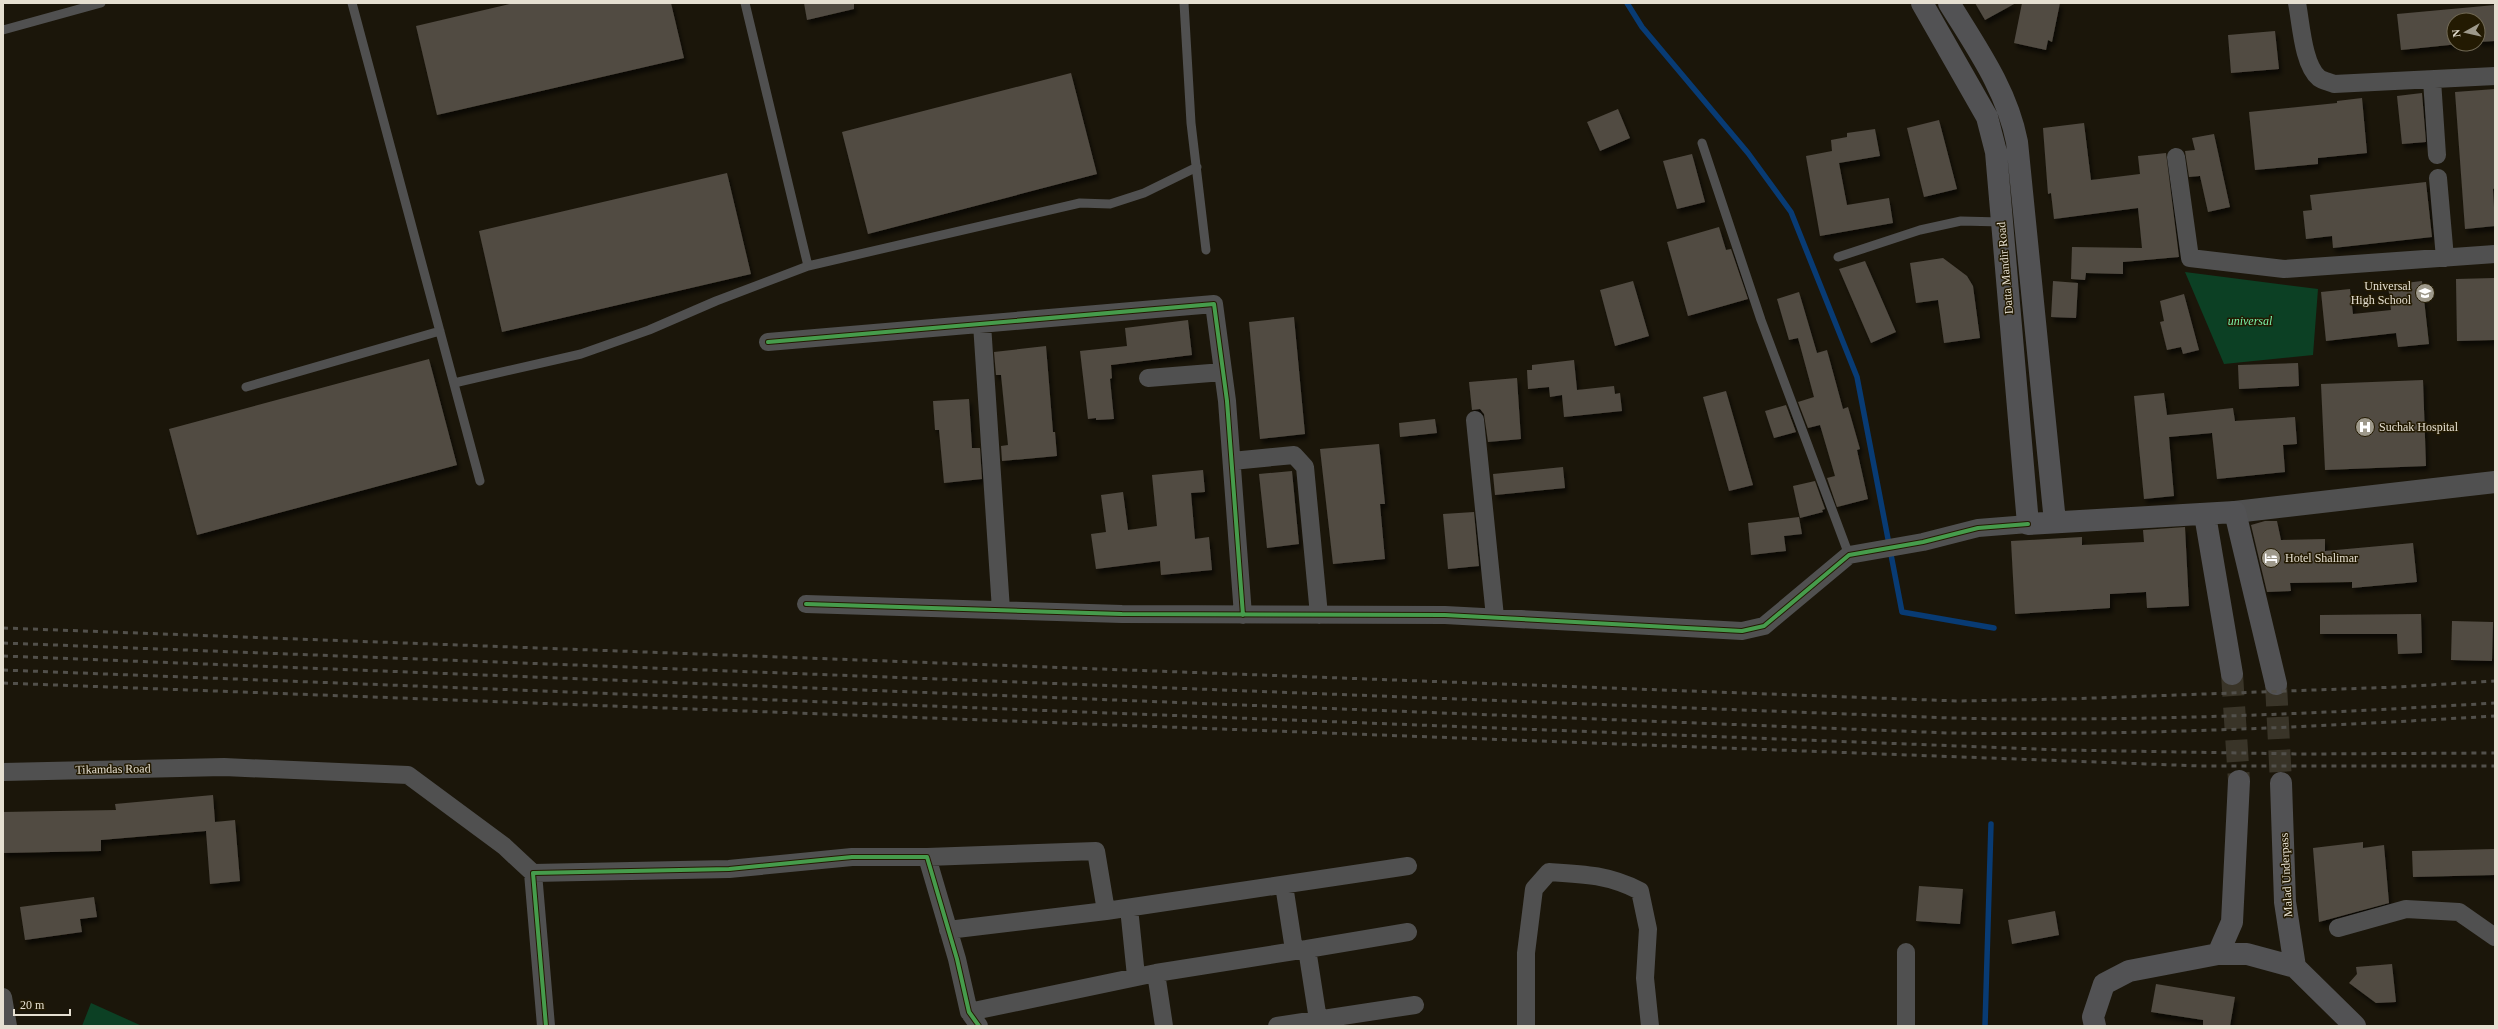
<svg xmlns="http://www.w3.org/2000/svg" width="2498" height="1029" viewBox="0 0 2498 1029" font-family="Georgia,serif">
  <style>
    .green { fill: #0c4024 }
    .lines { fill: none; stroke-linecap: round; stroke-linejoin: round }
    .stream { stroke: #083b74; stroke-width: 5.5 }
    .building { fill: #514b42; filter: url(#shadow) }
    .secondary-tunnel { stroke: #393428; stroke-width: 22; stroke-dasharray: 22 11; stroke-linecap: butt }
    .service { stroke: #505050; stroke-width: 9 }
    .minor { stroke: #505050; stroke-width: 18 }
    .tertiary { stroke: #505050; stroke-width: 22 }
    .secondary { stroke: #525254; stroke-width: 22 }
    .rail { stroke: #52504b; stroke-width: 3; stroke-dasharray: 5 5; stroke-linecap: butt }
    .cycleway-casing { stroke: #231a02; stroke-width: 6 }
    .cycleway { stroke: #469c4c; stroke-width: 4 }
    .labels { text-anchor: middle; stroke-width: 3; stroke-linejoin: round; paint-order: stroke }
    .street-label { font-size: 12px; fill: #e5dfd1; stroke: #231a02 }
    .poi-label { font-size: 12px; fill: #e5dfd1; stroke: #231a02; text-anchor: start }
    .park-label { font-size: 12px; font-style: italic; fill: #7af4aa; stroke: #231a02 }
  </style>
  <defs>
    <filter id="shadow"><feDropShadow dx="2.5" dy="4.5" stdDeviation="2" flood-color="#0009"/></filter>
  </defs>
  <rect width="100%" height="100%" fill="#1b160a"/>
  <!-- green -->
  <path class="green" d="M 2185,272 L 2318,289 L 2313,355 L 2224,364 Z
    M 91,1003 L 142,1026 L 82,1026 Z"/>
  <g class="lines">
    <!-- stream -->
    <path class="stream" d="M 1627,3 L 1642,27 L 1748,153 L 1791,212 L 1857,377 L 1902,612 L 1994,628
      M 1985,1026 L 1991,824"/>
  </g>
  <!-- building -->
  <path class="building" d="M 514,3 L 671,3 L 684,58 L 437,115 L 416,26 Z
    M 804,3 L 854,3 L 854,9 L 807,20 Z
    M 1975,3 L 2016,3 L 1985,20 Z
    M 2022,3 L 2060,3 L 2052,42 L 2048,40 L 2046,50 L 2014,43 Z
    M 2495,5 L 2495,41 L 2478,42 L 2478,20 L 2454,20 L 2454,44 L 2459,44 L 2401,50 L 2397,14 Z
    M 2275,31 L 2279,69 L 2231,73 L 2228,35 Z
    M 1071,73 L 1097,174 L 868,234 L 842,132 Z
    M 2495,89 L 2495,188 L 2493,189 L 2495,226 L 2465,229 L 2455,92 Z
    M 2422,93 L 2426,142 L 2402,144 L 2397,96 Z
    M 2362,98 L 2367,153 L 2318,158 L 2318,164 L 2255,170 L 2249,112 L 2337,103 L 2337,101 Z
    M 1618,109 L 1630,138 L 1600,151 L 1587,122 Z
    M 1939,120 L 1957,189 L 1924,197 L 1907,128 Z
    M 2084,123 L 2091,180 L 2140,174 L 2138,156 L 2166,153 L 2179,257 L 2123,262 L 2123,274 L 2086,273 L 2085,280 L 2071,279 L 2072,247 L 2142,248 L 2138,208 L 2054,219 L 2051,193 L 2048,194 L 2043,128 Z
    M 1875,129 L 1880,156 L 1839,163 L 1847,205 L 1889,198 L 1893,223 L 1820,236 L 1806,156 L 1832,151 L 1831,140 L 1847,137 L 1847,133 Z
    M 2214,134 L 2230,207 L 2208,212 L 2200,176 L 2189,177 L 2185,151 L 2195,150 L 2192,138 Z
    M 1692,154 L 1705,202 L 1677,209 L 1663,161 Z
    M 727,173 L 751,274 L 502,332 L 479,231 Z
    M 2426,182 L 2432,237 L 2333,248 L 2332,236 L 2306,239 L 2303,211 L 2312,210 L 2310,195 Z
    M 1719,227 L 1726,250 L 1731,249 L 1748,299 L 1688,316 L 1667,242 Z
    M 1943,258 L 1967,276 L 1973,286 L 1980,338 L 1944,343 L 1938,300 L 1916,303 L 1910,263 Z
    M 1865,261 L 1896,332 L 1871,343 L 1839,269 Z
    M 2495,278 L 2495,340 L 2457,341 L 2456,279 Z
    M 1633,281 L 1649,336 L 1615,346 L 1600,290 Z
    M 2053,281 L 2078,283 L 2076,318 L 2051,317 Z
    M 2422,281 L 2429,344 L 2398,347 L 2396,333 L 2326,341 L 2321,292 L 2350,289 L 2353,314 L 2391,310 L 2388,285 Z
    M 1799,292 L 1817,353 L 1827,350 L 1843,409 L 1848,407 L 1860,449 L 1857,450 L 1868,499 L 1837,507 L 1827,478 L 1835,476 L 1820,425 L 1808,428 L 1798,402 L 1814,397 L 1798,338 L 1789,340 L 1777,299 Z
    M 2184,294 L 2199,350 L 2183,354 L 2181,347 L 2167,350 L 2160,322 L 2164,321 L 2160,301 Z
    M 1294,317 L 1305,434 L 1260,439 L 1249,322 Z
    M 1188,320 L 1192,355 L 1111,365 L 1112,378 L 1110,379 L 1114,419 L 1096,420 L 1096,418 L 1088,419 L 1080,351 L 1127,346 L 1125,328 Z
    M 1046,346 L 1053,432 L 1055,432 L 1057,456 L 1002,461 L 1001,446 L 1008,445 L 1001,375 L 996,375 L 994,352 Z
    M 429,359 L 457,465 L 197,535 L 169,429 Z
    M 1574,360 L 1577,390 L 1614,386 L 1615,394 L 1620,393 L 1622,411 L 1564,417 L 1562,395 L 1550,397 L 1549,387 L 1528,389 L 1527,370 L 1532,370 L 1532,365 Z
    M 2298,363 L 2299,386 L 2239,389 L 2238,365 Z
    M 1517,378 L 1521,439 L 1488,442 L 1484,414 L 1480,409 L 1472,410 L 1469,382 Z
    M 2423,380 L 2426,466 L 2325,470 L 2321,384 Z
    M 1726,391 L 1753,485 L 1729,491 L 1703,397 Z
    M 2164,393 L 2167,415 L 2233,408 L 2235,421 L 2295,417 L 2297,444 L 2283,445 L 2285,472 L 2217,479 L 2212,433 L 2169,437 L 2174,496 L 2144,499 L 2134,396 Z
    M 969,399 L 972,448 L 980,448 L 982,479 L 944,483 L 939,430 L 935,430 L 933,401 Z
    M 1786,405 L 1796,432 L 1774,438 L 1765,411 Z
    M 1435,419 L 1437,433 L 1400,437 L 1399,423 Z
    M 1379,444 L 1385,504 L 1380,504 L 1385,559 L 1333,564 L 1320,449 Z
    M 1563,467 L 1565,488 L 1495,495 L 1493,474 Z
    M 1203,470 L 1205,492 L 1191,493 L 1195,539 L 1209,537 L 1212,570 L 1161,575 L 1160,561 L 1096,569 L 1091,534 L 1106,532 L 1101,495 L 1123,492 L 1128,530 L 1157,526 L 1152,475 Z
    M 1292,471 L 1299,544 L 1267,548 L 1259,474 Z
    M 1815,481 L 1825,509 L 1822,510 L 1823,512 L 1800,518 L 1793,486 Z
    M 1474,512 L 1479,566 L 1448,569 L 1443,514 Z
    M 1799,517 L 1802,534 L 1784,536 L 1786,551 L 1751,555 L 1748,523 Z
    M 2265,521 L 2277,521 L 2281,540 L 2325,539 L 2325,551 L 2413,543 L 2417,582 L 2352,588 L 2352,582 L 2290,583 L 2291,591 L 2267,592 L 2251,525 Z
    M 2185,527 L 2189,606 L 2147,608 L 2146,592 L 2110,594 L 2110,608 L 2015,614 L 2011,541 L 2082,537 L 2082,545 L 2144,542 L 2143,530 Z
    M 2421,614 L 2422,653 L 2398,654 L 2397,634 L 2320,634 L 2320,615 Z
    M 2452,621 L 2493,622 L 2492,661 L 2451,660 Z
    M 213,795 L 215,822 L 235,820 L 240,881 L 210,884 L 206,831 L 101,840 L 101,851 L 3,853 L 3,812 L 116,810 L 115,804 Z
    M 2363,842 L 2363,848 L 2384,845 L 2389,903 L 2319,922 L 2313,848 Z
    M 2495,849 L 2495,875 L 2413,877 L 2412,851 Z
    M 1919,886 L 1963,889 L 1960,924 L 1916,921 Z
    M 94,897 L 97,917 L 80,919 L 82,932 L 25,940 L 20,907 Z
    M 2055,911 L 2059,935 L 2012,944 L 2008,920 Z
    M 2392,964 L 2396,1002 L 2376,1003 L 2349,983 L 2357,974 L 2356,967 Z
    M 2156,984 L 2235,997 L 2230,1026 L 2203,1026 L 2203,1020 L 2151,1012 Z"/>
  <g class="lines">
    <!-- secondary-tunnel -->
    <path class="secondary-tunnel" d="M 2232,674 L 2239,781
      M 2276,684 L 2281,783"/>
    <!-- service -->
    <path class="service" d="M 352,3 L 480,481
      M 745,3 L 808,266 L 1080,203 L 1110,204 L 1144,193 L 1197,167
      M 1184,3 L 1191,123 L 1206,250
      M 3,30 L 101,3
      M 1702,143 L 1761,320 L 1849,555
      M 1838,257 L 1920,230 L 1961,221 L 2001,222
      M 454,383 L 581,354 L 649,330 L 716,301 L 808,266
      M 246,387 L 440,331"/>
    <!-- minor -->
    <path class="minor" d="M 2297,3 C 2301,23 2303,65 2319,78 C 2323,81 2330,82 2334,84 L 2495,76
      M 2432,80 L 2437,155
      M 2176,157 L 2190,258 L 2284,269 L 2495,254
      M 2438,178 L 2445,258
      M 982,324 L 1001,610
      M 768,342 L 1214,304 L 1227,401 L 1243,615
      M 1148,378 L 1223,372
      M 1475,420 L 1495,617
      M 1232,461 L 1294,455 L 1305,467 L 1319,615
      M 806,604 L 1122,614 L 1445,615 L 1742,631 L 1764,626 L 1849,555 L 1923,542 L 1978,528 L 2028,524
      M 3,772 L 224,767 L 408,775 L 504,846 L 533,873
      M 927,857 L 1096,851 L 1106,911 L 948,930
      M 1284,885 L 1294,950
      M 1129,908 L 1136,976
      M 1106,911 L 1408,866
      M 2338,928 L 2406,909 L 2459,912 L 2495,937
      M 1307,949 L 1408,932
      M 1156,973 L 1307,949 L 1319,1026
      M 3,997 L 8,1026
      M 969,1012 L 1156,973 L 1164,1026
      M 546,1026 L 533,873 L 729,869 L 852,857 L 927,857 L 957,959 L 969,1012 L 979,1026
      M 1277,1026 L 1415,1005
      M 1526,1026 L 1526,953 L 1534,889 L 1549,872 C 1584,874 1609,875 1640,891 L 1648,929 L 1645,978 L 1650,1026
      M 1906,1026 L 1906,952"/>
    <!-- tertiary -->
    <path class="tertiary" d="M 2235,512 L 2495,482"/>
    <!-- secondary -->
    <path class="secondary" d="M 1922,3 L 1987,117 L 1996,152 L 2028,524 L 2235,512 L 2276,684
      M 1949,3 C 1976,47 2007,90 2017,142 L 2055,522
      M 2205,515 L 2232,674
      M 2281,783 L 2285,902 L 2295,967
      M 2218,954 L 2232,922 L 2239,781
      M 2095,1026 L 2093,1017 L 2104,984 L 2129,971 L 2218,954 L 2247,954 L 2295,967 L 2355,1026"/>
    <!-- rail -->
    <path class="rail" d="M 3,628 L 1957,701 L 2067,699 L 2397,687 L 2495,681
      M 3,643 L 1951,718 C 2133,722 2314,714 2495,703
      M 3,656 L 1949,733 C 2131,736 2313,727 2495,716
      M 3,670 L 2062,750 L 2303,754 L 2495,753
      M 3,683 L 2201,766 L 2495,766"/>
    <!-- cycleway casing -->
    <g class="cycleway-casing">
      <path id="cycleway" d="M 768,342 L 1214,304 L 1227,401 L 1243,615
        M 806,604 L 1122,614 L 1445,615 L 1742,631 L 1764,626 L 1849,555 L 1923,542 L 1978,528 L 2028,524
        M 546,1026 L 533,873 L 729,869 L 852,857 L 927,857 L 957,959 L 969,1012 L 979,1026"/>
    </g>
    <!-- cycleway -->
    <use href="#cycleway" class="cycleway"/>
  </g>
  <!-- icons -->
  <defs>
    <g id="school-disc" transform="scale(1)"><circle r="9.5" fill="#9e998b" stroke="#231a02"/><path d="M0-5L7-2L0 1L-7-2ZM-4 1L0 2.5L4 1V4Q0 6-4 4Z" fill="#fff"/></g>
    <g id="hospital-disc" transform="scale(1)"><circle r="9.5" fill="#9e998b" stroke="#231a02"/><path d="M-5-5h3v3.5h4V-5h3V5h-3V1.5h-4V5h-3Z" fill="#fff"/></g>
    <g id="hotel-disc" transform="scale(1)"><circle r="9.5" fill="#9e998b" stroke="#231a02"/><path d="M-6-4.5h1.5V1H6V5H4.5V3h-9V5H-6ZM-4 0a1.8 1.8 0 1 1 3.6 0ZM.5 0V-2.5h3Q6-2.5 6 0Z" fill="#fff"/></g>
  </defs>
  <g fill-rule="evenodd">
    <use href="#school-disc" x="2425" y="293"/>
    <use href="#hospital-disc" x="2365" y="427"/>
    <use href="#hotel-disc" x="2271" y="558"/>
  </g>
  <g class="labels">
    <!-- street labels -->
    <g class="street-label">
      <text transform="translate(2005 268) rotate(-95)" y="4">Datta Mandir Road</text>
      <text transform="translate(113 769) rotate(-1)" y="4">Tikamdas Road</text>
      <text transform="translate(2286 875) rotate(-93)" y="4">Malad Underpass</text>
    </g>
    <!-- poi labels -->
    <g class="poi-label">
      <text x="2411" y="290" text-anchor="end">Universal<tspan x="2411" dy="14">High School</tspan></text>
      <text x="2379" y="431">Suchak Hospital</text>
      <text x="2285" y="562">Hotel Shalimar</text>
    </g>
    <!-- park labels -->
    <g class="park-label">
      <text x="2250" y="325">universal</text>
    </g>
  </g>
  <!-- border -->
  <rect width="2498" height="1029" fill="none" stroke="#e5dfd1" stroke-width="8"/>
  <!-- north arrow -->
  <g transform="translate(2466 32) rotate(262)"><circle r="19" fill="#231a02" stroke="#716955"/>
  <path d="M0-3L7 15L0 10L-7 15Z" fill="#9e998b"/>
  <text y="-6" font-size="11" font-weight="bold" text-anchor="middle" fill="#e5dfd1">N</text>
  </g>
  <!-- scale -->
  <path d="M14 1009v6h56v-6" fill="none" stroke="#e5dfd1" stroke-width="2"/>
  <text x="20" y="1009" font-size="12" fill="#e5dfd1" stroke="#231a02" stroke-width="3" paint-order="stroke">20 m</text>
</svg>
